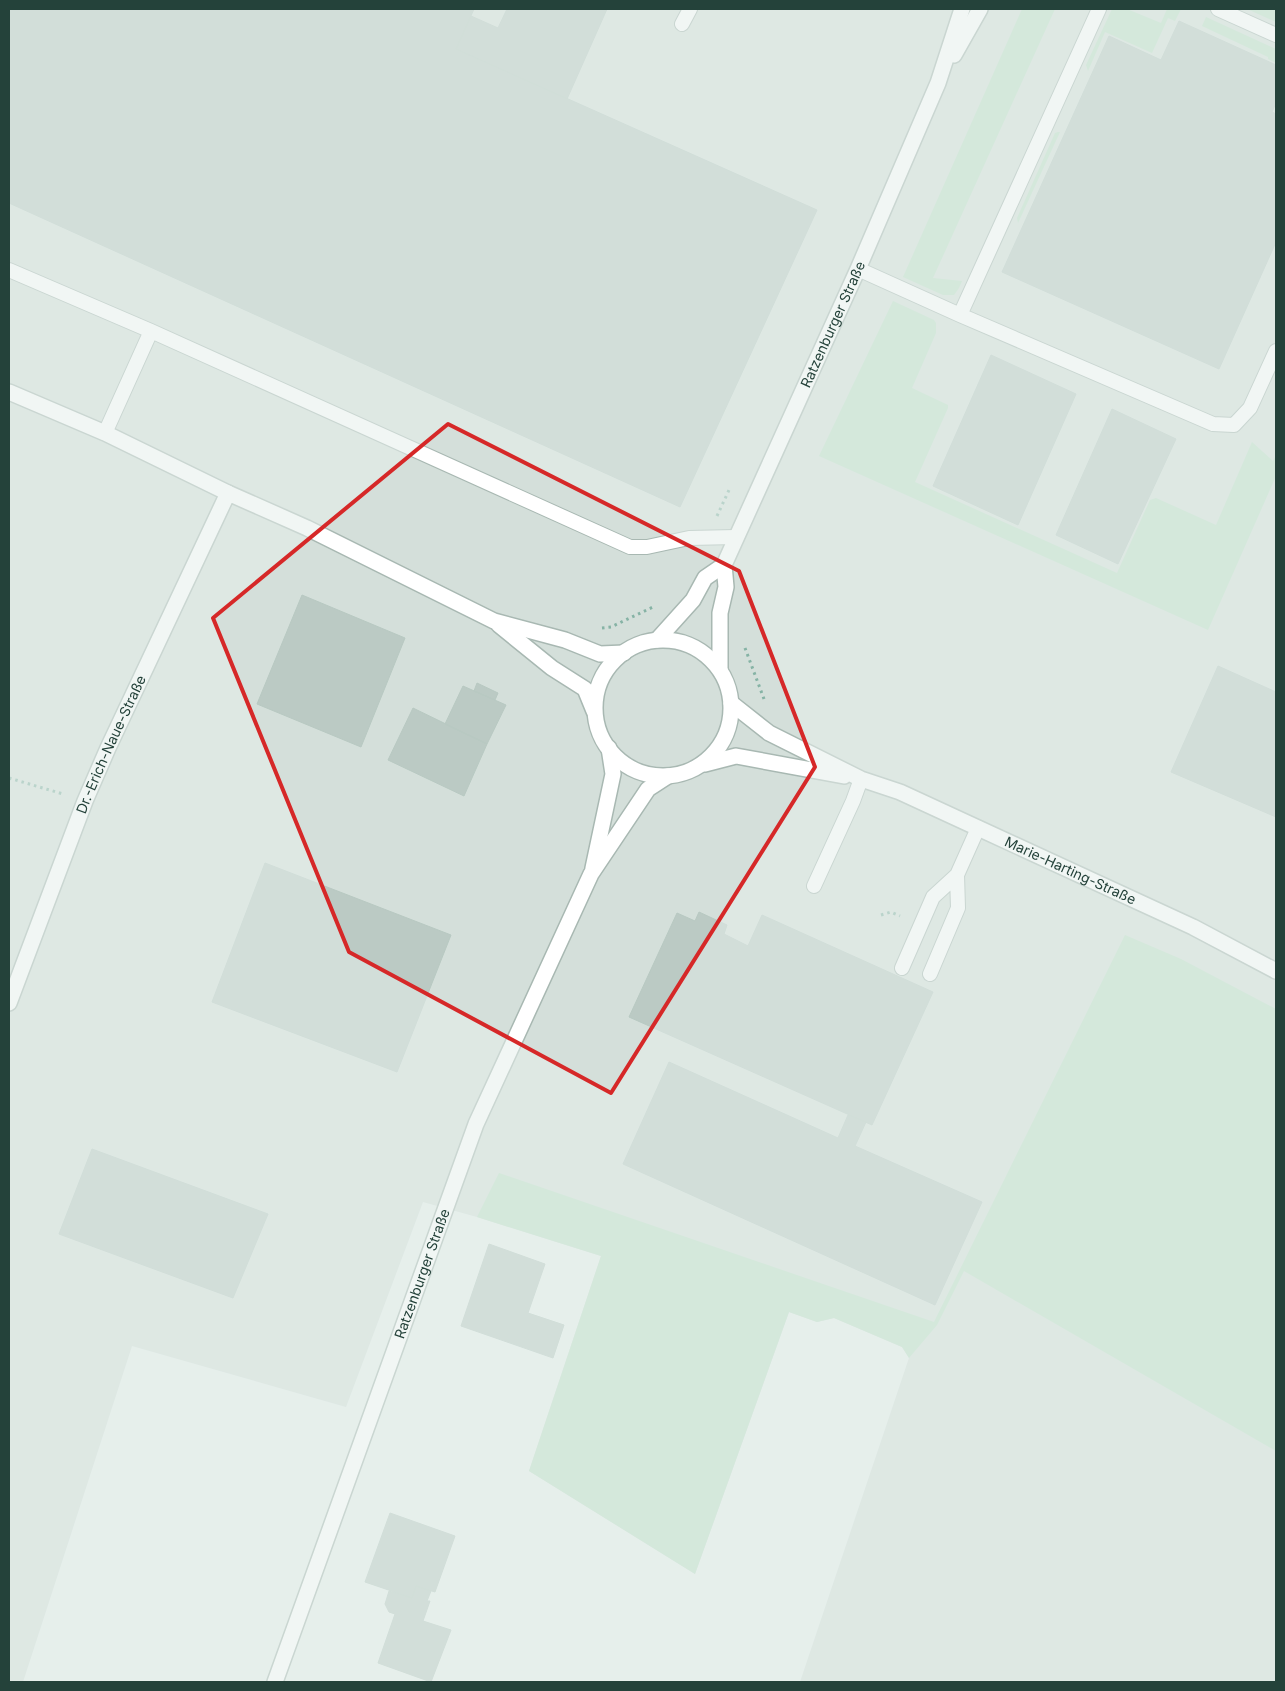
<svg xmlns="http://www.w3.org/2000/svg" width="1285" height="1691" viewBox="0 0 1285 1691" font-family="Inter,sans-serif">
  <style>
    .built { fill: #d4dfda }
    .green { fill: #bfe0c8 }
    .building { fill: #bbcac4; stroke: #b8c9c2 }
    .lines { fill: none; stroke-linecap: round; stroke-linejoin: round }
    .lane-casing { stroke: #a8b8b2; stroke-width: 16 }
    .street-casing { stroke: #a8b8b2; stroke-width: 18 }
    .path { stroke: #86b3a5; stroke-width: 3; stroke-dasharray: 2.5 4; stroke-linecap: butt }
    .lane { stroke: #fff; stroke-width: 14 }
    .street { stroke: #fff; stroke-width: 15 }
    .marked { fill: none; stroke: #d62828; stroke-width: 4; stroke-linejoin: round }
    .labels { text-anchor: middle; stroke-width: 4.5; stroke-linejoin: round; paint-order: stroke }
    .street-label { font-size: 14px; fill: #24423a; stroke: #f7fbf9 }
  </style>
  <rect width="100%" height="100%" fill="#e6efeb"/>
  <!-- built -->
  <path class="built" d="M 9,9 L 1276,9 L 1276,1682 L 800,1682 L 909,1358 L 902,1347 L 834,1318 L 817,1322 L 789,1312 L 695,1574 L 529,1471 L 601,1256 L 477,1217 L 423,1202 L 346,1407 L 132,1346 L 23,1682 L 9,1682 Z"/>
  <!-- green -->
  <path class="green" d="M 1022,9 L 1055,9 L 933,278 L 962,281 L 959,288 L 954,295 L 943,295 L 903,277 Z
    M 1112,9 L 1127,9 L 1161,23 L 1167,9 L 1181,9 L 1175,21 L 1168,18 L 1152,53 L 1105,32 L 1088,71 L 1086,65 Z
    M 1247,9 L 1276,9 L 1276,22 Z
    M 1206,17 L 1276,49 L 1276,63 L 1268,59 L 1268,57 L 1202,26 Z
    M 1058,132 L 1060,132 L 1018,223 L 1017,218 L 1055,133 Z
    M 893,301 L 934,320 L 936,323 L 936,333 L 912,388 L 948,405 L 948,408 L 915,482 L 1117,573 L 1150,500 L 1156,498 L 1216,525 L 1252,442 L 1273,461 L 1276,455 L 1276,476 L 1208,630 L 819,456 Z
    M 1125,935 L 1181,959 L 1276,1009 L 1276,1451 L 964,1271 L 937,1325 L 909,1358 L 902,1347 L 834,1318 L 817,1322 L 789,1312 L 695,1574 L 529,1471 L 601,1256 L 477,1217 L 499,1173 L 934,1322 Z"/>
  <!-- building -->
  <path class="building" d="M 9,9 L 474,9 L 456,49 L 817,210 L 680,507 L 9,203 Z
    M 507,9 L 607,9 L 567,99 L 456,49 L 471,16 L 498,28 Z
    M 1179,21 L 1276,65 L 1276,103 L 1272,112 L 1276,114 L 1276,242 L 1219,369 L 1002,272 L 1109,36 L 1161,60 Z
    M 991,355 L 1076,394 L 1018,525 L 933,486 Z
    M 1112,409 L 1176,439 L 1118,564 L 1056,535 Z
    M 302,595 L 405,638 L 361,747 L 257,704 Z
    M 1218,666 L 1276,692 L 1276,817 L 1171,772 Z
    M 477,683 L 498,693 L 495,700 L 474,691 Z
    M 463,686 L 506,705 L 487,744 L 445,724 Z
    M 413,708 L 487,744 L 464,796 L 388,760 Z
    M 265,863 L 451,935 L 397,1072 L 212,1002 Z
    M 699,912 L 727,925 L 724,934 L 748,946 L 762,915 L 933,992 L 872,1125 L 629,1017 L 677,913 L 695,921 Z
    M 669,1062 L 838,1138 L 848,1115 L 866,1122 L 855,1146 L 982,1202 L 935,1305 L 623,1164 Z
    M 92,1149 L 268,1214 L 233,1298 L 59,1234 Z
    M 489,1244 L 545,1264 L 528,1313 L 564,1325 L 553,1358 L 461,1326 Z
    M 390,1513 L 455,1536 L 435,1592 L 416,1586 L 412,1598 L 365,1582 Z
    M 416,1586 L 431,1591 L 427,1601 L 430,1601 L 423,1621 L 451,1630 L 431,1682 L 378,1663 L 395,1614 L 389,1612 L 385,1604 L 389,1591 L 412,1598 Z"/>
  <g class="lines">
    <!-- lane casing -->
    <g class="lane-casing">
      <path id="lane" d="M 1218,9 L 1276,35
        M 682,24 L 690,9
        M 858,269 L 960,315 L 1213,424 L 1234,425 L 1250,408 L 1276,351
        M 9,270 L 151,331 L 630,547 L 647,547 L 689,538 L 736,537
        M 960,315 L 1099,9
        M 105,433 L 151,331
        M 814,886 L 853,801 L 861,779
        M 902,968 L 933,897 L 957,875 L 978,828
        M 930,974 L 958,908 L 957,875"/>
    </g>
    <!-- street casing -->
    <g class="street-casing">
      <g id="street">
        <path d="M 954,55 L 980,9"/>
        <path d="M 9,392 L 105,433 L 228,493"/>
        <path d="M 499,625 L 552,668 L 585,689 L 594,711"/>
        <path id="s1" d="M 657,640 L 693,600 L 705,578 L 724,565 L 858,269 L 938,83 L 962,9"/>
        <circle cx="663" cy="708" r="68"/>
        <path d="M 720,670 L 720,613 L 726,587 L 724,565"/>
        <path id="s2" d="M 731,703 L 769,733 L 861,779 L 900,792 L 978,828 L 1193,927 L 1276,971"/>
        <path d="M 705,764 L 736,756 L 844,776"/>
        <path d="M 593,868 L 613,774 L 609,748"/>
        <path id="s3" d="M 9,1003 L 85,801 L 108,748 L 228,493 L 307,528 L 494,621 L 565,640 L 600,654 L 624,653"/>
        <path id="s4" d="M 275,1682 L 476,1124 L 591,874 L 648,789 L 668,776"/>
      </g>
    </g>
    <!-- path -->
    <path class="path" d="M 717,516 L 729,490
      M 602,628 L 611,627 L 653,607
      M 745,648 L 764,699
      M 9,778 L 63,794
      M 881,915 L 891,912 L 900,916"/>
    <!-- lane -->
    <use href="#lane" class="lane"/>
    <!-- street -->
    <use href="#street" class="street"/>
  </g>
  <!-- marked area -->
  <path d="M0 0H1285V1691H0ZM 448,424 L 739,571 L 815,767 L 611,1093 L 349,952 L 213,618 Z" fill="#e6efeb" fill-opacity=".55" fill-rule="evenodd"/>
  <path class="marked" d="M 448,424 L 739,571 L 815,767 L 611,1093 L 349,952 L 213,618 Z"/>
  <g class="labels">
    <!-- street labels -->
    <g class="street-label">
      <text dy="5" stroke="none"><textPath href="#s1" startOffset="366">Ratzenburger Straße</textPath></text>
      <text dy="5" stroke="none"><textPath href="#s3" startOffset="278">Dr.-Erich-Naue-Straße</textPath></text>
      <text dy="5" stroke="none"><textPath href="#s2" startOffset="380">Marie-Harting-Straße</textPath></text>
      <text dy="5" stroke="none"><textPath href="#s4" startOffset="434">Ratzenburger Straße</textPath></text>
    </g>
  </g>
  <!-- border -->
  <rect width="1285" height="1691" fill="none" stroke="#24423a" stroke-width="20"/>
</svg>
